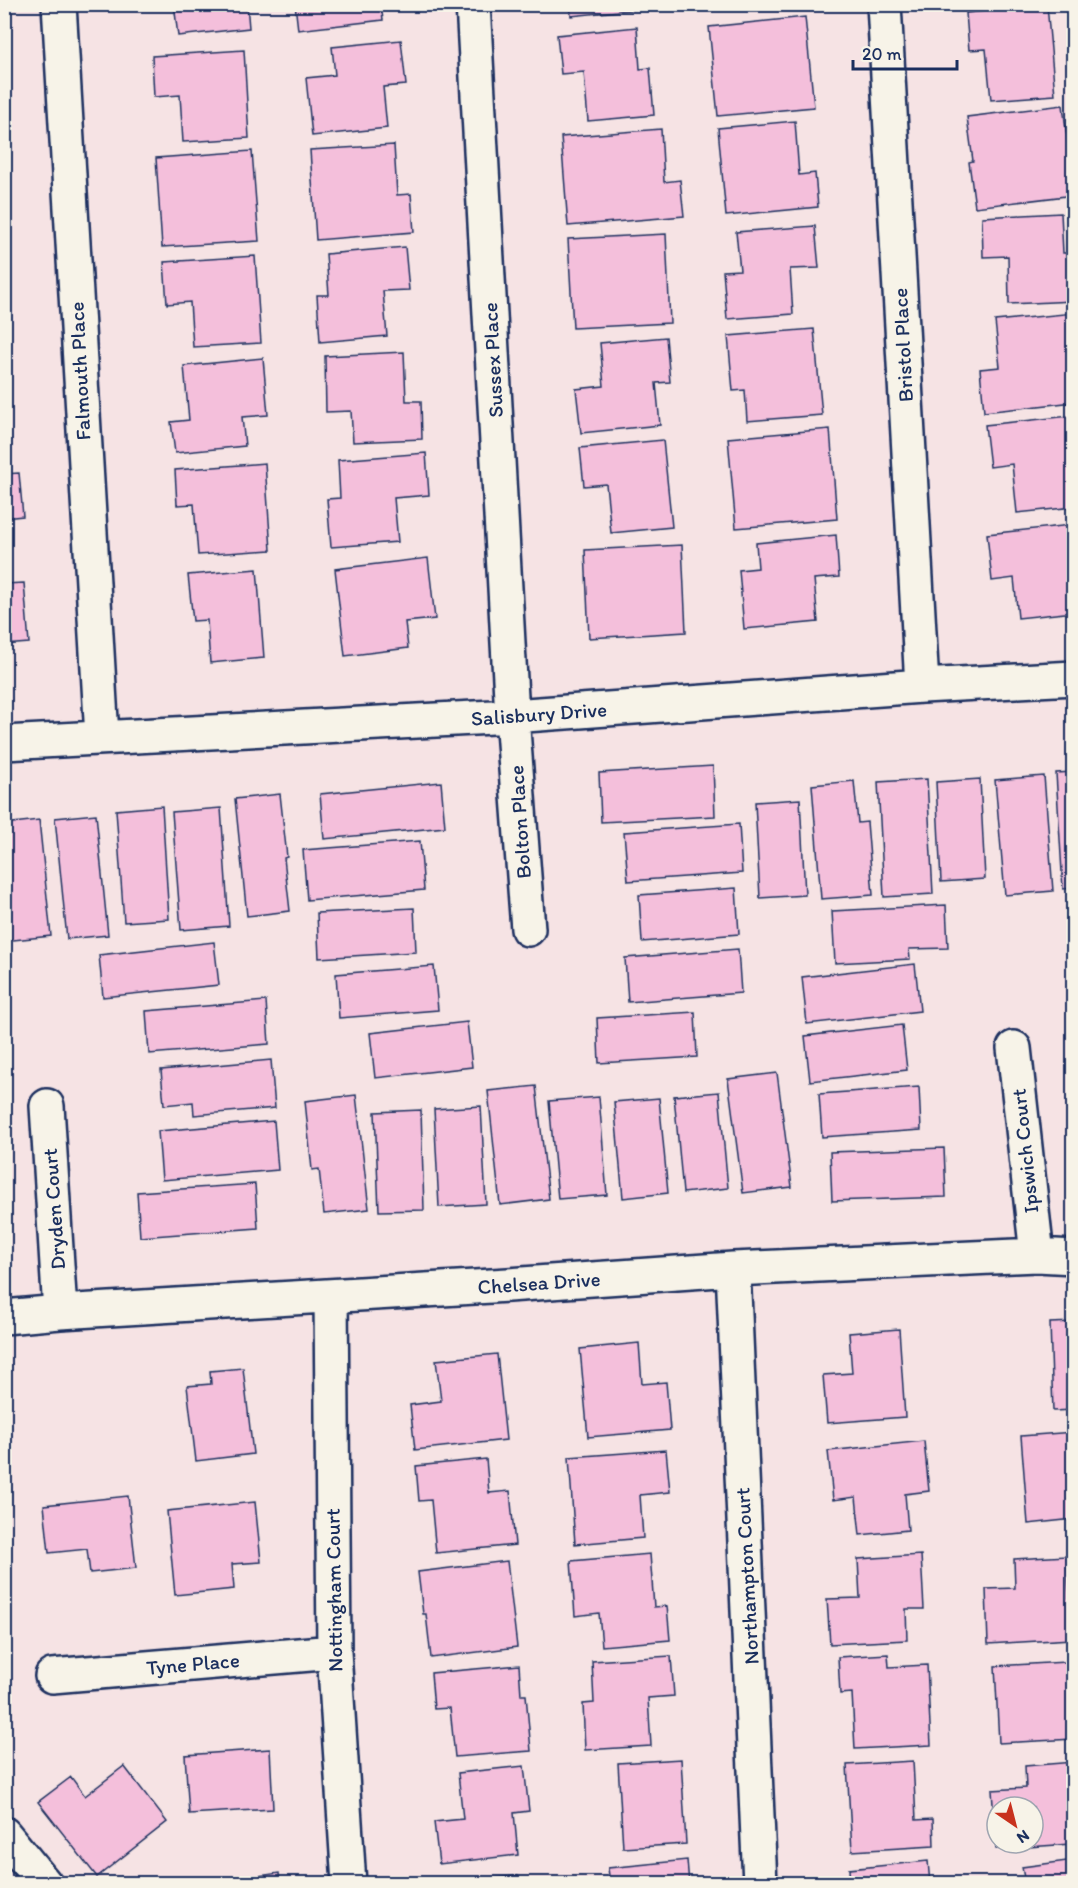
<svg xmlns="http://www.w3.org/2000/svg" width="1078" height="1888" viewBox="0 0 1078 1888" font-family="Itim,sans-serif">
  <style>
    .building { fill: #f4bfdb; stroke: #1b2f5e; stroke-width: 1.5; fill-rule: evenodd }
    .lines { fill: none; stroke-linecap: round; stroke-linejoin: round }
    .minor-casing { stroke: #1b2f5e; stroke-width: 38 }
    .minor { stroke: #f7f3e8; stroke-width: 33 }
    .labels { text-anchor: middle; stroke-width: 5; stroke-linejoin: round; paint-order: stroke }
    .street-label { font-size: 21px; fill: #1b2f5e; stroke: #f7f3e8 }
  </style>
  <rect width="100%" height="100%" fill="#f6e3e4"/>
  <filter id="ink" filterUnits="userSpaceOnUse"><feTurbulence type="fractalNoise" baseFrequency=".0167" numOctaves="2"/><feDisplacementMap in="SourceGraphic" scale="12" xChannelSelector="R" yChannelSelector="G"/><feConvolveMatrix kernelMatrix="1 2 1 2 8 2 1 2 1" color-interpolation-filters="sRGB"/></filter>
  <g filter="url(#ink)">
    <!-- building -->
    <path class="building" d="M 174,4 L 247,4 L 249,28 L 178,36 Z
      M 295,4 L 381,4 L 383,20 L 298,30 Z
      M 570,4 L 647,4 L 648,8 L 571,16 Z
      M 1047,5 L 1055,95 L 991,100 L 986,49 L 969,50 L 966,13 Z
      M 805,17 L 814,107 L 718,116 L 709,27 Z
      M 637,27 L 640,69 L 650,68 L 654,115 L 588,121 L 584,72 L 561,74 L 557,35 Z
      M 401,40 L 406,85 L 383,87 L 387,128 L 312,136 L 306,78 L 335,75 L 332,47 Z
      M 244,50 L 249,138 L 183,142 L 180,95 L 154,97 L 152,56 Z
      M 1063,105 L 1074,195 L 975,207 L 969,162 L 973,161 L 967,117 Z
      M 795,121 L 799,175 L 815,173 L 818,207 L 726,216 L 718,128 Z
      M 661,129 L 664,182 L 680,180 L 684,216 L 568,226 L 561,137 Z
      M 394,145 L 397,195 L 411,194 L 414,232 L 316,240 L 310,150 Z
      M 252,151 L 259,241 L 162,247 L 156,158 Z
      M 1061,213 L 1063,253 L 1074,253 L 1074,301 L 1009,304 L 1008,256 L 983,257 L 982,217 Z
      M 815,226 L 819,268 L 790,269 L 793,314 L 727,319 L 723,271 L 740,270 L 736,232 Z
      M 666,234 L 670,323 L 573,328 L 568,239 Z
      M 405,247 L 409,290 L 383,291 L 387,336 L 320,342 L 317,295 L 329,295 L 326,254 Z
      M 255,256 L 261,343 L 193,347 L 190,302 L 167,304 L 164,262 Z
      M 5,268 L 9,309 L 4,310 L 4,268 Z
      M 1074,313 L 1074,402 L 984,412 L 980,369 L 1000,367 L 995,321 Z
      M 814,329 L 822,415 L 747,421 L 745,390 L 733,391 L 728,336 Z
      M 666,337 L 670,382 L 656,383 L 660,425 L 581,433 L 576,389 L 604,386 L 600,343 Z
      M 404,352 L 406,401 L 421,401 L 422,439 L 353,442 L 351,411 L 326,412 L 325,356 Z
      M 263,358 L 268,415 L 242,417 L 245,446 L 175,453 L 171,422 L 189,420 L 184,366 Z
      M 1070,416 L 1074,455 L 1074,507 L 1017,513 L 1012,464 L 990,467 L 985,425 Z
      M 830,429 L 837,519 L 736,528 L 728,438 Z
      M 663,440 L 672,527 L 611,533 L 606,484 L 584,486 L 580,448 Z
      M 426,453 L 429,495 L 394,498 L 398,542 L 331,547 L 327,499 L 340,498 L 338,460 Z
      M 265,463 L 271,550 L 198,555 L 194,504 L 177,505 L 175,470 Z
      M 19,473 L 23,516 L 4,518 L 4,474 Z
      M 1071,525 L 1074,544 L 1074,612 L 1018,618 L 1014,578 L 992,581 L 987,534 Z
      M 4,534 L 7,564 L 4,564 Z
      M 836,535 L 839,577 L 814,579 L 818,622 L 744,629 L 739,570 L 758,568 L 756,543 Z
      M 682,545 L 686,632 L 589,638 L 585,550 Z
      M 428,558 L 435,619 L 405,622 L 408,648 L 345,656 L 335,569 Z
      M 257,569 L 264,658 L 210,663 L 207,620 L 193,621 L 188,575 Z
      M 24,583 L 29,643 L 4,645 L 4,584 Z
      M 713,766 L 715,816 L 601,822 L 599,773 Z
      M 1074,772 L 1074,888 L 1063,889 L 1056,773 Z
      M 1044,776 L 1053,891 L 1005,895 L 995,780 Z
      M 927,779 L 933,894 L 884,897 L 878,782 Z
      M 980,779 L 985,879 L 941,882 L 936,782 Z
      M 854,781 L 858,823 L 867,822 L 873,895 L 821,899 L 812,785 Z
      M 441,782 L 445,827 L 324,839 L 320,794 Z
      M 280,794 L 287,857 L 284,858 L 290,911 L 247,916 L 235,799 Z
      M 800,799 L 805,895 L 760,898 L 755,802 Z
      M 162,806 L 169,919 L 124,922 L 116,810 Z
      M 221,808 L 229,926 L 181,930 L 172,812 Z
      M 96,814 L 108,935 L 67,939 L 55,818 Z
      M 39,820 L 51,936 L 4,941 L 4,824 Z
      M 739,824 L 742,873 L 628,881 L 624,832 Z
      M 420,841 L 424,890 L 307,900 L 303,850 Z
      M 736,888 L 739,934 L 642,942 L 639,895 Z
      M 946,905 L 948,948 L 909,949 L 910,959 L 835,963 L 832,911 Z
      M 414,908 L 416,952 L 319,958 L 317,913 Z
      M 214,942 L 219,985 L 103,997 L 99,955 Z
      M 738,949 L 741,993 L 628,1002 L 625,958 Z
      M 915,964 L 920,1011 L 807,1024 L 802,977 Z
      M 434,966 L 438,1010 L 339,1018 L 336,974 Z
      M 266,1001 L 269,1044 L 149,1054 L 146,1011 Z
      M 695,1012 L 697,1057 L 599,1063 L 597,1018 Z
      M 467,1022 L 472,1067 L 375,1078 L 370,1033 Z
      M 902,1025 L 907,1070 L 810,1081 L 805,1036 Z
      M 271,1060 L 275,1108 L 194,1115 L 193,1102 L 164,1105 L 161,1070 Z
      M 777,1073 L 792,1187 L 743,1193 L 728,1079 Z
      M 536,1086 L 549,1199 L 500,1205 L 488,1091 Z
      M 919,1087 L 921,1130 L 822,1137 L 819,1094 Z
      M 719,1092 L 728,1188 L 683,1193 L 674,1096 Z
      M 356,1095 L 369,1209 L 324,1214 L 319,1169 L 312,1170 L 305,1101 Z
      M 599,1097 L 607,1195 L 558,1199 L 549,1101 Z
      M 659,1098 L 668,1193 L 623,1198 L 614,1102 Z
      M 481,1106 L 486,1204 L 439,1207 L 434,1109 Z
      M 421,1110 L 424,1210 L 379,1211 L 375,1112 Z
      M 274,1121 L 278,1170 L 162,1180 L 158,1131 Z
      M 944,1148 L 946,1197 L 832,1201 L 830,1152 Z
      M 255,1184 L 258,1228 L 140,1237 L 137,1192 Z
      M 1074,1322 L 1074,1410 L 1053,1411 L 1050,1323 Z
      M 899,1329 L 905,1417 L 827,1423 L 823,1375 L 852,1373 L 849,1333 Z
      M 639,1343 L 642,1384 L 666,1382 L 670,1430 L 588,1437 L 580,1349 Z
      M 497,1354 L 506,1440 L 415,1450 L 410,1405 L 441,1401 L 436,1360 Z
      M 243,1368 L 253,1454 L 196,1461 L 187,1386 L 211,1384 L 210,1371 Z
      M 1074,1432 L 1074,1519 L 1028,1524 L 1021,1436 Z
      M 924,1441 L 929,1491 L 905,1494 L 908,1530 L 860,1535 L 856,1497 L 833,1500 L 828,1451 Z
      M 666,1450 L 670,1492 L 640,1495 L 643,1538 L 575,1544 L 569,1457 Z
      M 486,1459 L 489,1493 L 510,1491 L 515,1545 L 436,1553 L 431,1500 L 419,1501 L 416,1466 Z
      M 128,1496 L 136,1568 L 90,1573 L 87,1549 L 49,1553 L 44,1505 Z
      M 255,1502 L 261,1562 L 232,1564 L 234,1589 L 175,1595 L 167,1511 Z
      M 650,1554 L 654,1607 L 667,1606 L 670,1640 L 602,1646 L 599,1613 L 575,1616 L 571,1561 Z
      M 921,1555 L 924,1609 L 906,1609 L 907,1640 L 830,1644 L 827,1599 L 860,1598 L 858,1559 Z
      M 1067,1556 L 1071,1639 L 988,1644 L 986,1589 L 1015,1588 L 1014,1559 Z
      M 507,1561 L 517,1647 L 431,1658 L 426,1614 L 423,1614 L 418,1572 Z
      M 888,1654 L 889,1667 L 927,1665 L 931,1745 L 855,1749 L 852,1693 L 840,1694 L 838,1657 Z
      M 671,1656 L 674,1696 L 648,1698 L 651,1746 L 585,1750 L 583,1704 L 594,1703 L 592,1661 Z
      M 1066,1662 L 1068,1687 L 1074,1687 L 1074,1739 L 999,1743 L 995,1666 Z
      M 519,1665 L 521,1695 L 526,1695 L 531,1751 L 455,1757 L 450,1708 L 434,1709 L 431,1673 Z
      M 270,1749 L 273,1809 L 189,1814 L 185,1755 Z
      M 681,1759 L 686,1844 L 623,1848 L 618,1763 Z
      M 913,1761 L 916,1820 L 933,1819 L 934,1846 L 852,1851 L 847,1765 Z
      M 1074,1762 L 1074,1803 L 1069,1803 L 1071,1844 L 996,1849 L 992,1790 L 1026,1788 L 1025,1766 ZM 997,1807 L 1033,1807 L 1033,1843 L 997,1843 Z
      M 124,1766 L 167,1822 L 97,1877 L 38,1802 L 71,1777 L 85,1796 Z
      M 524,1766 L 529,1811 L 514,1813 L 518,1855 L 439,1864 L 434,1822 L 463,1819 L 458,1773 Z
      M 687,1860 L 689,1884 L 610,1884 L 608,1868 Z
      M 1074,1860 L 1074,1884 L 1025,1884 L 1022,1867 Z
      M 928,1861 L 930,1884 L 850,1884 L 849,1869 Z
      M 279,1873 L 280,1884 L 217,1884 L 217,1882 Z
      M 518,1876 L 518,1884 L 451,1884 L 451,1881 Z"/>
    <g class="lines">
      <!-- minor casing -->
      <g class="minor-casing">
        <path id="minor" d="M 59,4 L 102,737
          M 473,4 L 512,716 L 528,929
          M 884,4 L 922,686
          M 4,743 L 512,716 L 922,686 L 1074,678
          M 1014,1048 L 1037,1255
          M 47,1106 L 60,1312
          M 733,1269 L 760,1884
          M 331,1296 L 334,1652 L 349,1884
          M 4,1317 L 60,1312 L 508,1285 L 733,1269 L 1037,1255 L 1074,1257
          M 52,1676 L 334,1652
          M 4,1834 L 45,1884"/>
      </g>
      <!-- minor -->
      <use href="#minor" class="minor"/>
    </g>
  </g>
  <g class="labels">
    <!-- street labels -->
    <g class="street-label">
      <text transform="translate(903 345) rotate(-93)" y="7">Bristol Place</text>
      <text transform="translate(493 360) rotate(-93)" y="7">Sussex Place</text>
      <text transform="translate(80 371) rotate(-93)" y="7">Falmouth Place</text>
      <text transform="translate(539 714) rotate(-4)" y="7">Salisbury Drive</text>
      <text transform="translate(520 822) rotate(-94)" y="7">Bolton Place</text>
      <text transform="translate(1025 1151) rotate(-96)" y="7">Ipswich Court</text>
      <text transform="translate(54 1209) rotate(-94)" y="7">Dryden Court</text>
      <text transform="translate(539 1283) rotate(-4)" y="7">Chelsea Drive</text>
      <text transform="translate(747 1576) rotate(-93)" y="7">Northampton Court</text>
      <text transform="translate(334 1590) rotate(-91)" y="7">Nottingham Court</text>
      <text transform="translate(193 1664) rotate(-5)" y="7">Tyne Place</text>
    </g>
  </g>
  <!-- margin -->
  <rect width="1078" height="1888" fill="none" stroke="#f7f3e8" stroke-width="24"/>
  <rect x="12" y="12" width="1054" height="1864" fill="none" stroke="#1b2f5e" stroke-width="2" filter="url(#ink)"/>
  <!-- north arrow -->
  <g transform="translate(1015 1825) rotate(145)"><circle r="28" fill="#f7f3e8" stroke="#9fa5b1" stroke-width="1.5"/>
  <path d="M0-4.5L10 22L0 15L-10 22Z" fill="#c8321e"/>
  <text y="-9" font-size="16" font-weight="bold" text-anchor="middle" fill="#1b2f5e">N</text>
  </g>
  <!-- scale -->
  <path d="M853 60v9h104v-9" fill="none" stroke="#1b2f5e" stroke-width="3"/>
  <text x="862" y="60" font-size="18" fill="#1b2f5e" stroke="#f7f3e8" stroke-width="4.5" paint-order="stroke">20 m</text>
</svg>
